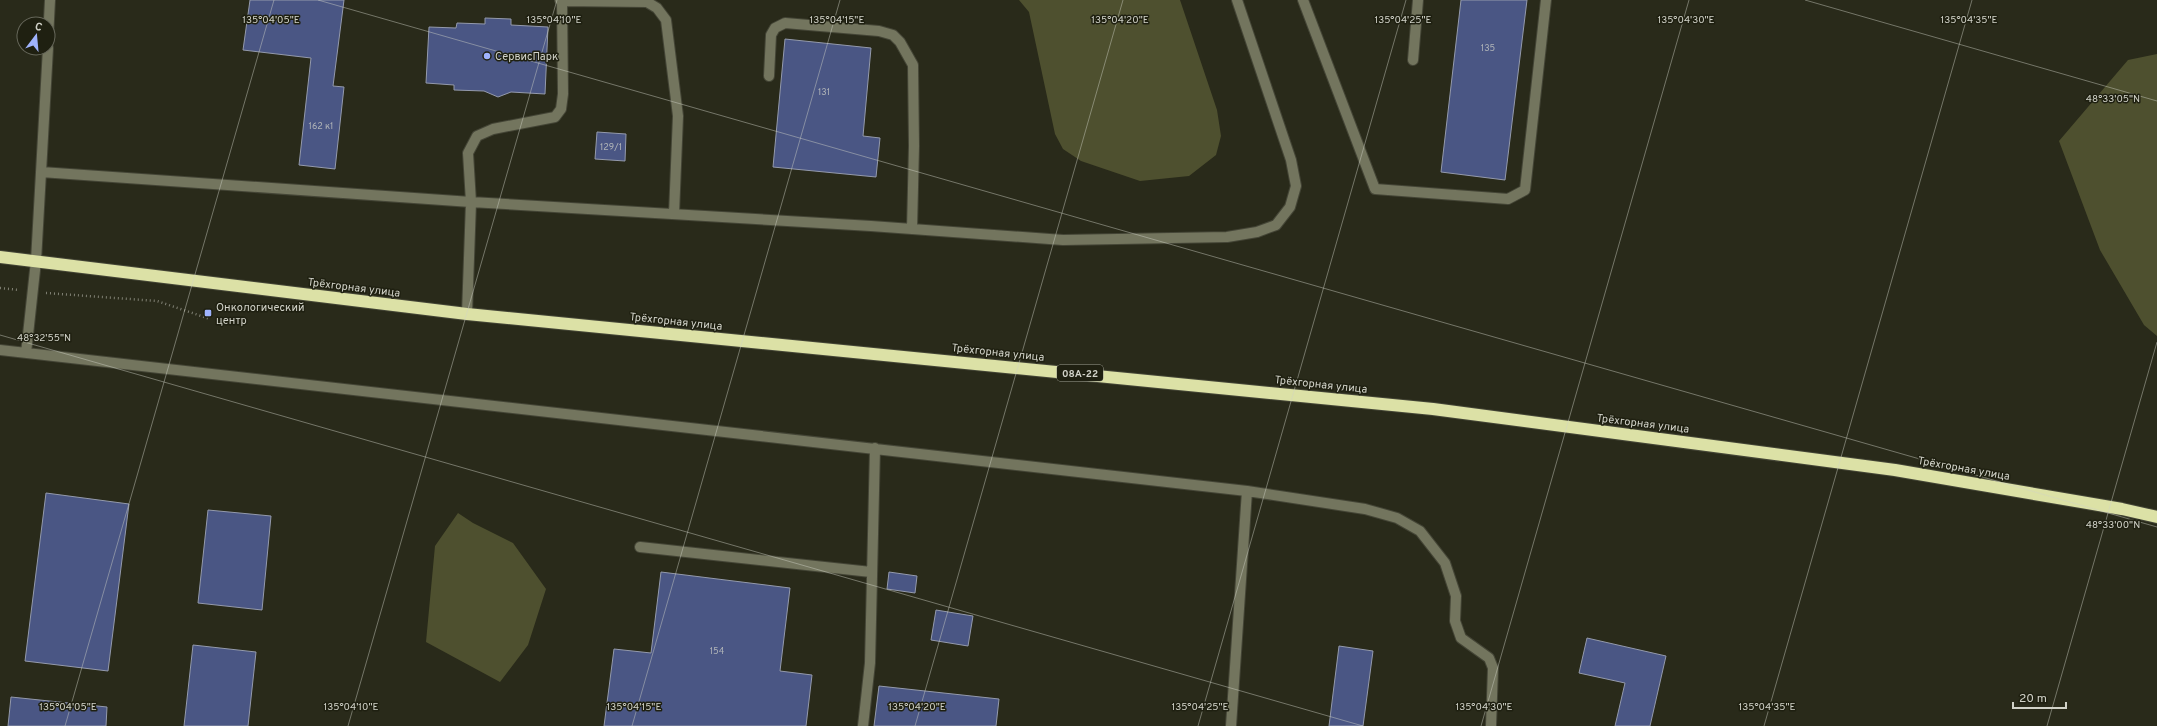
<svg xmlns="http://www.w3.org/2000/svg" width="2157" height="726" viewBox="0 0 2157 726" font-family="Overpass,sans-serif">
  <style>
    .green { fill: #4e502f }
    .building { fill: #4a5684; stroke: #949aac }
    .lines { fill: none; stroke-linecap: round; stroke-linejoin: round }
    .minor-casing { stroke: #444536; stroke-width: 12 }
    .highway-casing { stroke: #444536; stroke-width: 14 }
    .path { stroke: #808174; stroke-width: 2.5; stroke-dasharray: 1 3; stroke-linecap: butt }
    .minor { stroke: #73755e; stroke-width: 10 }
    .highway { stroke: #dce1a6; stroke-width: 12 }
    .ticks { fill: none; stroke: #d1d2c8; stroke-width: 1; stroke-opacity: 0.45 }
    .poi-dot { fill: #9fb3fd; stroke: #1f2011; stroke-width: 1.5 }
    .labels { text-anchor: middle; stroke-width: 3; stroke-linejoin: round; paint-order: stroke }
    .number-label { font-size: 9px; fill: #afb3b7 }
    .shield { fill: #1f2011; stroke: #9c9d91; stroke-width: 1 }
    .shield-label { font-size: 10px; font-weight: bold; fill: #d1d2c8 }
    .poi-label { font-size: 11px; fill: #d1d2c8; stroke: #1f2011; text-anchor: start }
    .street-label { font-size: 11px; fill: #d1d2c8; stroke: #1f2011 }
    .ticks-label { font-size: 10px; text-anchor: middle; fill: #d1d2c8; stroke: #1f2011; stroke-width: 3; stroke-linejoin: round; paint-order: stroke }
  </style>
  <rect width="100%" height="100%" fill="#292a1a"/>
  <!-- green -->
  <path class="green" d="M 1019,0 L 1180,0 L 1217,110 L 1221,136 L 1216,155 L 1189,176 L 1140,181 L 1081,161 L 1063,149 L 1055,134 L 1029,12 Z
    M 2157,54 L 2157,336 L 2144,325 L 2100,250 L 2059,141 L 2128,60 Z
    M 458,513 L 473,523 L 513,543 L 546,589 L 528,645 L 500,682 L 426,642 L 435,546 Z"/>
  <!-- building -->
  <path class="building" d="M 250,0 L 344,0 L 333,86 L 344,87 L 335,169 L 299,165 L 311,58 L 243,50 Z
    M 1461,0 L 1527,0 L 1505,180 L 1441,172 Z
    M 485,18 L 511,19 L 511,25 L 548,27 L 545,94 L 511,92 L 498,97 L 484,91 L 454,90 L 454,85 L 426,83 L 429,27 L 456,28 L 457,23 L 485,24 Z
    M 785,39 L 871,48 L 863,136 L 880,138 L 876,177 L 773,167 Z
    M 597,132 L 626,134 L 625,161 L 595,159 Z
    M 46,493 L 129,504 L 108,671 L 25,661 Z
    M 208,510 L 271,516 L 262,610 L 198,603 Z
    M 661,572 L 790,588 L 780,671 L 812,675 L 806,726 L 604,726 L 614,649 L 651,653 Z
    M 889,572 L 917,576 L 915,593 L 887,589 Z
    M 936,610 L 973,616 L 968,646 L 931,640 Z
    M 1587,638 L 1666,656 L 1650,726 L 1615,726 L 1625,683 L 1579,673 Z
    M 193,645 L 256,652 L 248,726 L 184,726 Z
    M 1339,646 L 1373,651 L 1363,726 L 1329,726 Z
    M 879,686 L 999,699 L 996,726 L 874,726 Z
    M 11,697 L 107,707 L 106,726 L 8,726 Z"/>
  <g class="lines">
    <!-- minor casing -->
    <g class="minor-casing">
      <path id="minor" d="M 1303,0 L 1375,189 L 1508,199 L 1525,190 L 1546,0
        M 562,1 L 647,2 L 657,8 L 666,20 L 678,116 L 674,214
        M 48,39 L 50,0
        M 1413,60 L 1418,0
        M 769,76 L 771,35 L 775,28 L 785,23 L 879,31 L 893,35 L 900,42 L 913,65 L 914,146 L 912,229
        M 41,172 L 471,202 L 871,226 L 1063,240 L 1227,237 L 1257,232 L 1276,225 L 1290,207 L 1296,186 L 1291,160 L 1237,0
        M 467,314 L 471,202 L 468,153 L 477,136 L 493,129 L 555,117 L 561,109 L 563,94 L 562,1 L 560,0
        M 0,350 L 1247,491 L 1365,509 L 1397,518 L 1420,531 L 1445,563 L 1456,596 L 1455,621 L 1461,638 L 1489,658 L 1493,668 L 1491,726
        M 26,353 L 36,261 L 48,48
        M 640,547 L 871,572
        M 863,726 L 870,663 L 875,448
        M 1231,726 L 1247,491"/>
    </g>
    <!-- highway casing -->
    <g class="highway-casing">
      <path id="highway" d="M 0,257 L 467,314 L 1433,409 L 1895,470 L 2122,509 L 2157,517"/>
    </g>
    <!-- path -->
    <path class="path" d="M 0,288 L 19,290
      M 46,293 L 157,301 L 210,319"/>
    <!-- minor -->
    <use href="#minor" class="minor"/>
    <!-- highway -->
    <use href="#highway" class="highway"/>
  </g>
  <!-- ticks -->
  <path class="ticks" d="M 318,0 L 2157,527M 1805,0 L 2157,101M 0,335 L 1363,726M 65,726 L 274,0M 348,726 L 557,0M 632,726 L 840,0M 915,726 L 1123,0M 1198,726 L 1406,0M 1481,726 L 1689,0M 1764,726 L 1972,0M 2047,726 L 2157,342"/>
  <!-- markers -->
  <g class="poi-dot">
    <circle cx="487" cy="56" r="4"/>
    <rect x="204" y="309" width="8" height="8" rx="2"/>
  </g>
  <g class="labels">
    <!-- number labels -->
    <g class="number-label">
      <text x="1488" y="51">135</text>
      <text x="824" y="95">131</text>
      <text x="321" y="129">162 к1</text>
      <text x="611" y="150">129/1</text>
      <text x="717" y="654">154</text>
    </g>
    <!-- shield labels -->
    <rect class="shield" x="1057" y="365" width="46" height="16" rx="3"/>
    <g class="shield-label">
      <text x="1080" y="377">08А-22</text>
    </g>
    <!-- poi labels -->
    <g class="poi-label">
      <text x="495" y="60">СервисПарк</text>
      <text x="216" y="311">Онкологический<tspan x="216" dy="13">центр</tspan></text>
    </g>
    <!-- street labels -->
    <g class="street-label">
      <text transform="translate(354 287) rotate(7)" y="4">Трёхгорная улица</text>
      <text transform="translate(676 321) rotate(6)" y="4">Трёхгорная улица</text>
      <text transform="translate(998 352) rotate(6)" y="4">Трёхгорная улица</text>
      <text transform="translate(1321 384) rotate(6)" y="4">Трёхгорная улица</text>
      <text transform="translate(1643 423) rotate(7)" y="4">Трёхгорная улица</text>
      <text transform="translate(1964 468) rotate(10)" y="4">Трёхгорная улица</text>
    </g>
  </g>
  <g class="ticks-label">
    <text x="271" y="23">135°04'05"E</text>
    <text x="554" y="23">135°04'10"E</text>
    <text x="837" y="23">135°04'15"E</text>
    <text x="1120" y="23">135°04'20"E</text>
    <text x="1403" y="23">135°04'25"E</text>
    <text x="1686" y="23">135°04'30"E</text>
    <text x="1969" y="23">135°04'35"E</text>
    <text x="2113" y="102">48°33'05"N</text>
    <text x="44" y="341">48°32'55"N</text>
    <text x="2113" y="528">48°33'00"N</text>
    <text x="68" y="710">135°04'05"E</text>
    <text x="351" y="710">135°04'10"E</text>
    <text x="634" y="710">135°04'15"E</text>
    <text x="917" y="710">135°04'20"E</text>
    <text x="1200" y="710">135°04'25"E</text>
    <text x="1484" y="710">135°04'30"E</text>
    <text x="1767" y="710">135°04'35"E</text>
  </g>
  <!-- north arrow -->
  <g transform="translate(36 36) rotate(16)"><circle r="19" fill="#1f2011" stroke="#66675a"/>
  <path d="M0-3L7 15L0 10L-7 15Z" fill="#9fb3fd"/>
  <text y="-6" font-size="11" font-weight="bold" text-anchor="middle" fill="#d1d2c8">С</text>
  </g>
  <!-- scale -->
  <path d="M2013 702v6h53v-6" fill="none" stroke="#d1d2c8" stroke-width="2"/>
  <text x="2019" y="702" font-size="12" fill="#d1d2c8" stroke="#1f2011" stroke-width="3" paint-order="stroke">20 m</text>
</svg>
